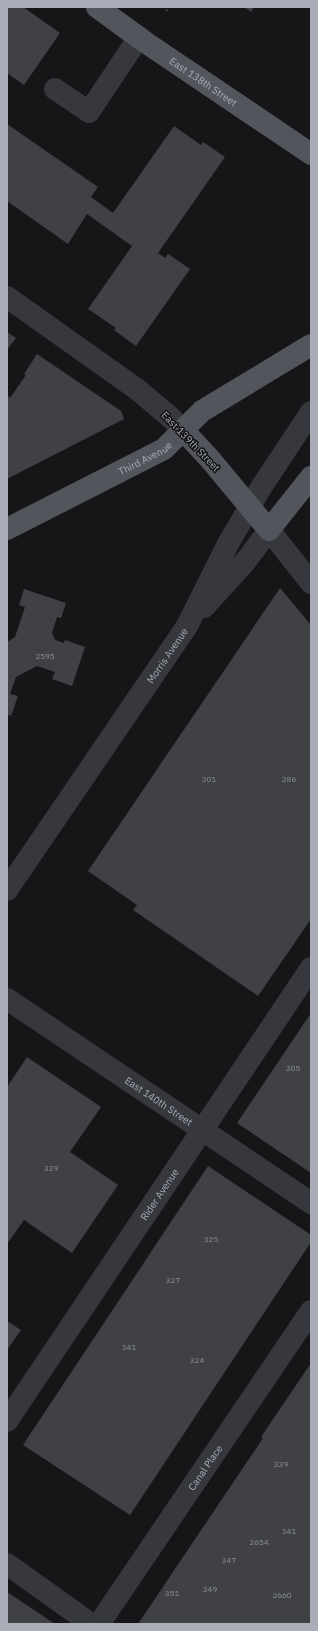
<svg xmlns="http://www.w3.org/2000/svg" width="318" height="1631" viewBox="0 0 318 1631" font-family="'IBM Plex Sans',sans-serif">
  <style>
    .building { fill: #404145 }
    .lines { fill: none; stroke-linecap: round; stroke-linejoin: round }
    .path { stroke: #3d3f44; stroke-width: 2.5; stroke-dasharray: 2 3; stroke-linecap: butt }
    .minor { stroke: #37383d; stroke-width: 22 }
    .major { stroke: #53555c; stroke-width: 22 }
    .labels { text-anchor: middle; stroke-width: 3; stroke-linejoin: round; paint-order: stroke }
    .number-label { font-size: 8px; fill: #8e929b }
    .street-label { font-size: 10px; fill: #a8adb8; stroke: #111113 }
  </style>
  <rect width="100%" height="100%" fill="#161618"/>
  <!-- building -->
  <path class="building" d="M 7,7 L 23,7 L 60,33 L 24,85 L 7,73 Z
    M 244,7 L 254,7 L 251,12 Z
    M 7,124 L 98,187 L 91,197 L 113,213 L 174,126 L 201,145 L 203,142 L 225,157 L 158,253 L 165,258 L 168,254 L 190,269 L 136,346 L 114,330 L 116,328 L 88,309 L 132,246 L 87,214 L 68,244 L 7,201 Z
    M 7,332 L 16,338 L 7,350 Z
    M 37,354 L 121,411 L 124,419 L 7,479 L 7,395 L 10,398 L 26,375 L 24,374 Z
    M 280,588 L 311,625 L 311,919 L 258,996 L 133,910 L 137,905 L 88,871 Z
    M 24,589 L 66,603 L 61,618 L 57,617 L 52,633 L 55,640 L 64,643 L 65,640 L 85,647 L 72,686 L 52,679 L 55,672 L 37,666 L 16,677 L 10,694 L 18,696 L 11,716 L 7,714 L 7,642 L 15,637 L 25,607 L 19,605 Z
    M 311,1013 L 311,1173 L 237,1123 Z
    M 27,1057 L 101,1107 L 70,1152 L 118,1185 L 72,1253 L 24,1220 L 7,1244 L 7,1087 Z
    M 208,1166 L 311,1235 L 311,1242 L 130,1515 L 23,1445 Z
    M 7,1321 L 21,1330 L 7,1350 Z
    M 311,1363 L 311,1624 L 138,1624 L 263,1438 L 261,1437 Z
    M 7,1592 L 55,1624 L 7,1624 Z"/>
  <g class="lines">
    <!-- path -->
    <path class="path" d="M 166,11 L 169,7"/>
    <!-- minor -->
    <g class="minor">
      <path d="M 55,89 L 89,112 L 139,37"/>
      <path d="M 7,297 L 138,390 L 170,417 L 183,430"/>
      <path d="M 204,607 L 245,562 L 269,530 L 311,583"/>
      <path id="s1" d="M 7,890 L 187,626 L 229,542 L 262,486 L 311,412"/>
      <path id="s2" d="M 7,999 L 311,1203"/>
      <path id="s3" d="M 7,1421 L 311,968"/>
      <path d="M 7,1564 L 91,1624"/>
      <path id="s4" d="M 99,1624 L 311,1311"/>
    </g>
    <!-- major -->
    <g class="major">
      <path id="s5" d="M 97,7 L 145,42 L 311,154"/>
      <path d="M 183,430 L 209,458 L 269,530 L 311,477"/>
      <path id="s6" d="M 7,529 L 164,449 L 202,411 L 311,345"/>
    </g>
  </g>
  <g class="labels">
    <!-- number labels -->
    <g class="number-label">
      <text x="45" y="659">2595</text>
      <text x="209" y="782">301</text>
      <text x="289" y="782">286</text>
      <text x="293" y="1071">305</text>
      <text x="51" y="1171">339</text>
      <text x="211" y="1242">325</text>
      <text x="173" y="1283">327</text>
      <text x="129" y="1350">341</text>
      <text x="197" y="1363">324</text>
      <text x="281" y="1467">339</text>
      <text x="289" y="1534">341</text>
      <text x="259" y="1545">2654</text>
      <text x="229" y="1563">347</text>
      <text x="210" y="1592">349</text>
      <text x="172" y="1596">351</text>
      <text x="282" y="1598">2660</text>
    </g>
    <!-- street labels -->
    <g class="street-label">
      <text dy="4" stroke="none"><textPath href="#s5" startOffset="130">East 138th Street</textPath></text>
      <text transform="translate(191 441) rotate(46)" y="4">East 139th Street</text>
      <text dy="4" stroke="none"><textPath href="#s6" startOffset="155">Third Avenue</textPath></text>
      <text dy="4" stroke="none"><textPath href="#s1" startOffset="284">Morris Avenue</textPath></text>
      <text dy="4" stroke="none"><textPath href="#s2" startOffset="183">East 140th Street</textPath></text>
      <text dy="4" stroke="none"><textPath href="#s3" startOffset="273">Rider Avenue</textPath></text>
      <text dy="4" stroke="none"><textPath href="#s4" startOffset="189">Canal Place</textPath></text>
    </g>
  </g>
  <!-- border -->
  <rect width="318" height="1631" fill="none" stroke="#a8adb8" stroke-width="16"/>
</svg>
